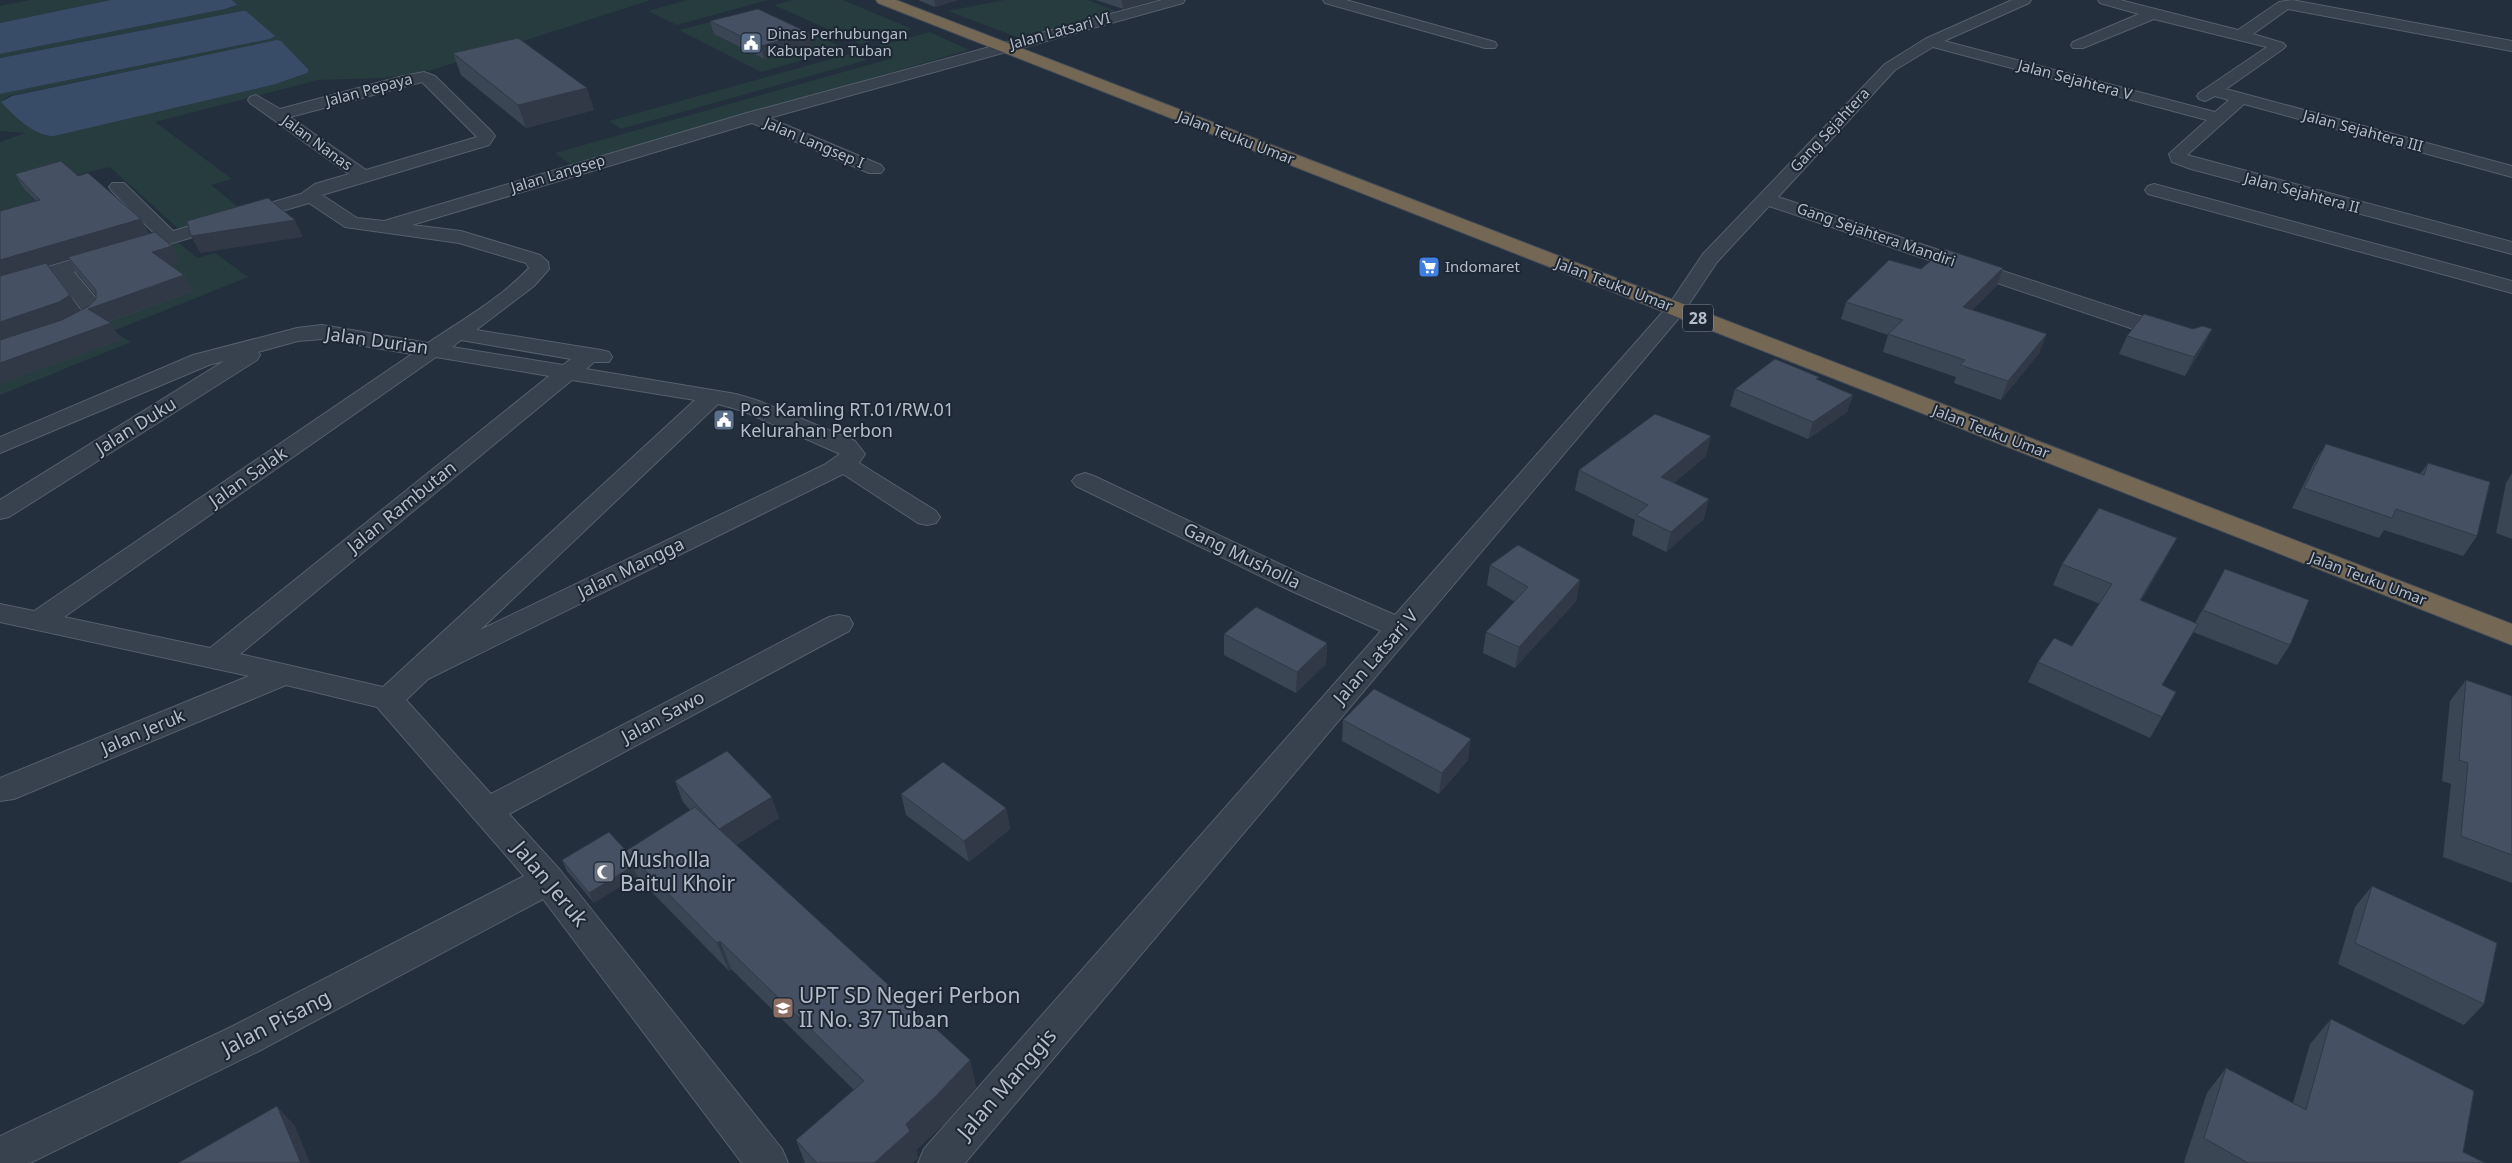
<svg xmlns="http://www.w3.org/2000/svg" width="2512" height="1163" viewBox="0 0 2512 1163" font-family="'Noto Sans',sans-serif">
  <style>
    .green { fill: #263c3f; fill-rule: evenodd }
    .water { fill: #394c67 }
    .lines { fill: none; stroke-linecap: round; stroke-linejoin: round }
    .minor-casing { stroke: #565f6c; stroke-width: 2 }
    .highway-casing { stroke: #434c59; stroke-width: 2 }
    .minor { fill: #38414e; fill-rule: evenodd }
    .highway { fill: #746855; fill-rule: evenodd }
    .wall { fill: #3b4654; fill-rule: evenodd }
    .shaded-wall { fill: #303945 }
    .building { fill: #455162; stroke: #303945 }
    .labels { text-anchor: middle; stroke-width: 4; stroke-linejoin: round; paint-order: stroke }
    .far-street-label { font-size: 15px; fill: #b4bcc9; stroke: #1d2633 }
    .far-poi-label { font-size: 15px; fill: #b4bcc9; stroke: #1d2633; text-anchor: start }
    .shield { fill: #1d2633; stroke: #878f9c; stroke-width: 1 }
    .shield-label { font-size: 16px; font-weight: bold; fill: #b4bcc9 }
    .street-label { font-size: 18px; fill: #b4bcc9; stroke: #1d2633 }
    .poi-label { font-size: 18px; fill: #b4bcc9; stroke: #1d2633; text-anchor: start }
    .near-poi-label { font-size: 21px; fill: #b4bcc9; stroke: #1d2633; text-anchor: start }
    .near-street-label { font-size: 21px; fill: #b4bcc9; stroke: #1d2633 }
  </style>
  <rect width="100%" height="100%" fill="#242f3e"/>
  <!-- green -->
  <path class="green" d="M 30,0 L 111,0 L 0,23 L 0,6 Z
    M 232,0 L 651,0 L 432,70 L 384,78 L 318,80 L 155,122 L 232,179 L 211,185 L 243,211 L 180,230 L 110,167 L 23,188 L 47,215 L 0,228 L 0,142 L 25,133 L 0,131 L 0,94 L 270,39 L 242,11 L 0,58 L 0,54 L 225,9 L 236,6 ZM 279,40 L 309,70 L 307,73 L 276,84 L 44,135 L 21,120 L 2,103 L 4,99 L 9,96 Z
    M 687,0 L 768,0 L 677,25 L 648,11 Z
    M 793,0 L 843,0 L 912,29 L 861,44 L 774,5 Z
    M 1004,0 L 1087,0 L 1121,13 L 1019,38 L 948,11 Z
    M 757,10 L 714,34 L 764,59 L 798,40 L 815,35 L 844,48 L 761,72 L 679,30 Z
    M 930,32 L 969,50 L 571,165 L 555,153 L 893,58 L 874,47 Z
    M 853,53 L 867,60 L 621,129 L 609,121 Z
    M 178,242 L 197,258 L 215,253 L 248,277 L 113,331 L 131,342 L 0,395 L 0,359 L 97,322 L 142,253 Z"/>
  <!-- water -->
  <path class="water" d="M 111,0 L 232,0 L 237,5 L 225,9 L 0,54 L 0,23 Z
    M 242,11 L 246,11 L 275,36 L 270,39 L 0,94 L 0,58 Z
    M 277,40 L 281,41 L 309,70 L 307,73 L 276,84 L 54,136 C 35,137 13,115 1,102 L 12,96 Z"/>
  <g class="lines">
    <!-- minor casing -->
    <g class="minor-casing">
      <path id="minor" d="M 1162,0 L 1185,0 L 1183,3 L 769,118 L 881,165 L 884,169 L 881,173 L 869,173 L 752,123 L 412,225 L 461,231 L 540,255 L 548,262 L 549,269 L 534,286 L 476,330 L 601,350 L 609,352 L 612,357 L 609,362 L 594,362 L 586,369 L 736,394 L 759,401 L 855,441 L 865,454 L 859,463 L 936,511 L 940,517 L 936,523 L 927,525 L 918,523 L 843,474 L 428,679 L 406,700 L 491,794 L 829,617 L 839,615 L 849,617 L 853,624 L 849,631 L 509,814 L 560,870 L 782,1149 L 788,1163 L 742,1163 L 543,899 L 257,1052 L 30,1163 L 0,1163 L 0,1136 L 229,1028 L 524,876 L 377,707 L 286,685 L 14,799 L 0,801 L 0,778 L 249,676 L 0,622 L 0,604 L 34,611 L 412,354 L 322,339 L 298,341 L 258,352 L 260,355 L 257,360 L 9,517 L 0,519 L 0,500 L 224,361 L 209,365 L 0,453 L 0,437 L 193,355 L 297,328 L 322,325 L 428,343 C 462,320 501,298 529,268 L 526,263 L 459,243 L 345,227 L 309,203 L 74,272 L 104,308 L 105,314 C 92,333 23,353 0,359 L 0,345 L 70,320 L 83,312 L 57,277 L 0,293 L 0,281 L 156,235 L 112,191 L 109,187 L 112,183 L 124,183 L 173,231 L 301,194 L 315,184 L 349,174 L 250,103 L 248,100 L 250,97 L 256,95 L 280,109 L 403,76 L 424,72 L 435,76 L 492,132 L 495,136 L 489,145 L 322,195 L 357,218 L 384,221 L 747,113 ZM 422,82 L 477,137 L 366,170 L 290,117 ZM 461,340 L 571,359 L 563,365 L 452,347 ZM 436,357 L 549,376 L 210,648 L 64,617 ZM 572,380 L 695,400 L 383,687 L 240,654 ZM 718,404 L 743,411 L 840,454 L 824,465 L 480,630 Z
        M 1323,0 L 1346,0 L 1495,42 L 1497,45 L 1495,48 L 1485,48 L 1325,3 Z
        M 2012,0 L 2031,0 L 2029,3 L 1944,41 L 2215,112 L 2229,100 L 2215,96 L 2205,101 L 2199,99 L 2197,96 L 2199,93 L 2267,47 L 2154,19 L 2083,48 L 2073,48 L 2071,45 L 2073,42 L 2139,14 L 2100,3 L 2098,0 L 2120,0 L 2238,30 L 2279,2 L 2292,0 L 2512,41 L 2512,51 L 2288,9 L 2253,34 L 2283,43 L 2286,46 L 2283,49 L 2226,89 L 2512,166 L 2512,177 L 2244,104 L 2187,155 L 2512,242 L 2512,254 L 2191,169 L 2172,162 L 2169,154 L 2207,120 L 1933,47 L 1895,70 L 1778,197 L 2179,329 L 2182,334 L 2179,339 L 2171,341 L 2163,339 L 1769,206 L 1717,262 L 1683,313 L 965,1163 L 918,1163 L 924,1149 L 1381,631 L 1285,588 L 1076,486 L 1072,481 L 1076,476 L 1085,473 L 1094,476 L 1305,576 L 1395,615 L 1668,306 L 1703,254 L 1885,64 L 1925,39 Z
        M 2154,184 L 2512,281 L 2512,293 L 2148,194 L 2145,190 L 2148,186 Z"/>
    </g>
    <!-- highway casing -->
    <g class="highway-casing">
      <path id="highway" d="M 876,0 L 896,0 L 2512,624 L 2512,645 L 878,3 Z"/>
    </g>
    <!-- minor -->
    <use href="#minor" class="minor"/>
    <!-- highway -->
    <use href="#highway" class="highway"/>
  </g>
  <!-- wall -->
  <path class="wall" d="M 918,0 L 958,0 L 935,7 Z
    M 1096,0 L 1155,0 L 1123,9 Z
    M 710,21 L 812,46 L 764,59 L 714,34 Z
    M 453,53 L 594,110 L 526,128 L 461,75 Z
    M 15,174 L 78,176 L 149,234 L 172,246 L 180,262 L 170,265 L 184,275 L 193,292 L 108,322 L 121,340 L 0,384 L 0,211 L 36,201 L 24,189 ZM 69,259 L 77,273 L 96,296 L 96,299 L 89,306 L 80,311 L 70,295 L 48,265 Z
    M 1921,269 L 1997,285 L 1972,310 L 2040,352 L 2001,400 L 1954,383 L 1956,377 L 1883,352 L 1888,335 L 1841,319 L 1846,302 Z
    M 2193,329 L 2212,329 L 2203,347 L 2185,376 L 2119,354 L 2127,336 Z
    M 1819,377 L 1818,380 L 1853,395 L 1847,412 L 1808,439 L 1730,406 L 1735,389 Z
    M 2326,444 L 2420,474 L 2428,463 L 2477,536 L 2463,556 L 2384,530 L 2379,538 L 2292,508 L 2314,463 Z
    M 1706,456 L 1674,483 L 1704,519 L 1666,552 L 1632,535 L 1635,520 L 1575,490 L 1579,470 Z
    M 2512,473 L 2512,539 L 2496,533 L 2506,483 Z
    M 2166,558 L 2141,601 L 2195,623 L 2225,569 L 2290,645 L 2277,665 L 2193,632 L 2162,685 L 2162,717 L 2150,738 L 2028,682 L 2038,662 L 2072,646 L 2100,604 L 2053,585 L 2062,564 Z
    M 1490,565 L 1580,580 L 1576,601 L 1515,668 L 1483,653 L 1486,632 L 1515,602 L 1487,585 Z
    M 1224,634 L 1327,643 L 1326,664 L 1296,693 L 1224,655 Z
    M 2466,680 L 2512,696 L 2512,883 L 2443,857 L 2451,784 L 2442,781 L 2450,701 Z
    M 1343,720 L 1468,760 L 1439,794 L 1342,741 Z
    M 675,781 L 779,818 L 736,845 L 970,1060 L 976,1087 L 944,1124 L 916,1150 L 918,1158 L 912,1163 L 805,1163 L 796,1140 L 854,1090 L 731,969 L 729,971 L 639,879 L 637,876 L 594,903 L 567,871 L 562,860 L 626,851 L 690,810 L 683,802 Z
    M 901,794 L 1006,808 L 1010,829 L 969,862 L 906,815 Z
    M 2372,886 L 2484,1004 L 2464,1025 L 2338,964 L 2355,907 Z
    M 2331,1019 L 2463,1152 L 2485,1163 L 2185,1163 L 2184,1162 L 2207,1093 L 2226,1068 L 2293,1103 L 2310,1044 Z"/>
  <!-- shaded-wall -->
  <path class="shaded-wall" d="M 934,0 L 958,0 L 935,7 Z
    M 1122,0 L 1155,0 L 1123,9 Z
    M 809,33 L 812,46 L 764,59 L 761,46 Z
    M 587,88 L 594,110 L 526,128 L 518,105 Z
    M 141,219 L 150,235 L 68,257 L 69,259 L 0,279 L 0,260 Z
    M 295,220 L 303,237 L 200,253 L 191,236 Z
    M 172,246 L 180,262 L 161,268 L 152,252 Z
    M 2003,268 L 1997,285 L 1956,325 L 1963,307 Z
    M 184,275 L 193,292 L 98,325 L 88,309 Z
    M 70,295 L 80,311 L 69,318 L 0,343 L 0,322 Z
    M 111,323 L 121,340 L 0,384 L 0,363 Z
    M 2212,329 L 2203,347 L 2185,376 L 2194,357 Z
    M 2047,334 L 2040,352 L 2001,400 L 2008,381 Z
    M 1853,395 L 1847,412 L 1808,439 L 1813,422 Z
    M 1711,436 L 1706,456 L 1657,497 L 1661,477 Z
    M 1709,499 L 1704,519 L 1666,552 L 1671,532 Z
    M 2177,538 L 2166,558 L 2129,621 L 2140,600 Z
    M 1580,580 L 1576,601 L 1515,668 L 1519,647 Z
    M 1327,643 L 1326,664 L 1296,693 L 1297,672 Z
    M 1471,739 L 1468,760 L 1439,794 L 1442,773 Z
    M 772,797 L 779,818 L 727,850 L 719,829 Z
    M 1006,808 L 1010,829 L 969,862 L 964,841 Z
    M 633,866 L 637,876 L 594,903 L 589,893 Z
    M 720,941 L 731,969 L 729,971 L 717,943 Z
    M 970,1060 L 976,1087 L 944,1124 L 916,1150 L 918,1158 L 912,1163 L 874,1163 L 906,1124 Z
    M 277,1106 L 295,1126 L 310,1163 L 301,1163 Z"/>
  <!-- building -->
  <path class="building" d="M 758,9 L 809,33 L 761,46 L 710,21 Z
    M 518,38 L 587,88 L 518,105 L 453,53 Z
    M 61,161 L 78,176 L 88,173 L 141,219 L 0,260 L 0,211 L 40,200 L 15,174 Z
    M 268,198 L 295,220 L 191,236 L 187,221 Z
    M 155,232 L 172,246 L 152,252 L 184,275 L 88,309 L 111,323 L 0,363 L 0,340 L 62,320 L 89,306 L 96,299 L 96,290 L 68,257 Z
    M 1945,249 L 2003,268 L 1963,307 L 2047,334 L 2008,381 L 1960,365 L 1965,360 L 1888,334 L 1903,320 L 1846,302 L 1889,260 L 1921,269 Z
    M 46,263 L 70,295 L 59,302 L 0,322 L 0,276 Z
    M 2144,314 L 2193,329 L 2203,326 L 2212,329 L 2194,357 L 2127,336 Z
    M 1775,359 L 1819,377 L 1816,379 L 1853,395 L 1813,422 L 1735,389 Z
    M 1655,414 L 1711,436 L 1661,477 L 1709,499 L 1671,532 L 1636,515 L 1648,505 L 1579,470 Z
    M 2326,444 L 2424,475 L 2428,463 L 2490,482 L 2477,536 L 2396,509 L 2392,518 L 2304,488 Z
    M 2099,508 L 2177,538 L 2140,600 L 2198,624 L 2162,685 L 2176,692 L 2162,717 L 2038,662 L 2054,638 L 2072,646 L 2112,584 L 2062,564 Z
    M 1518,545 L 1580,580 L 1519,647 L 1486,632 L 1528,587 L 1490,565 Z
    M 2225,569 L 2309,600 L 2290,645 L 2203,610 Z
    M 1256,607 L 1327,643 L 1297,672 L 1224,634 Z
    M 2466,680 L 2512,696 L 2512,855 L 2461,836 L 2468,763 L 2459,760 Z
    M 1374,689 L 1471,739 L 1442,773 L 1343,720 Z
    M 727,751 L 772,797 L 719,829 L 675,781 Z
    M 943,762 L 1006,808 L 964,841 L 901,794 Z
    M 695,807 L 970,1060 L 936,1096 L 906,1124 L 910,1131 L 874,1163 L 817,1163 L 796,1140 L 864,1081 L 720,941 L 717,943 L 626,851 Z
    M 609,832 L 628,853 L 626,851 L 633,866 L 589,893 L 562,860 Z
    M 2372,886 L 2497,943 L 2484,1004 L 2355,943 Z
    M 2331,1019 L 2474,1091 L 2463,1152 L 2485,1163 L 2248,1163 L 2204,1138 L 2226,1068 L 2306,1110 Z
    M 277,1106 L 301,1163 L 178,1163 Z"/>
  <!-- icons -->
  <defs>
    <g id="civic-square" transform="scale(1.125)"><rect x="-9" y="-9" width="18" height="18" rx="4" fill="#5c6f8a" stroke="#1d2633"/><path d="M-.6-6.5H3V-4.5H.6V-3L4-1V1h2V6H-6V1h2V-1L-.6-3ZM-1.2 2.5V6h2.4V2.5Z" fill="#fff"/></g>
    <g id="supermarket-square" transform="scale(1.125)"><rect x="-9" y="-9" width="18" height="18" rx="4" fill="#3f7fe0" stroke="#1d2633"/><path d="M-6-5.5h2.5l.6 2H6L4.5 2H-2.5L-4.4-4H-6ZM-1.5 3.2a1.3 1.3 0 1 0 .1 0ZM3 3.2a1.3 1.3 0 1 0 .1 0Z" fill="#fff"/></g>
    <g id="mosque-square" transform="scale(1.125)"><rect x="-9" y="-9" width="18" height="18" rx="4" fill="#6b7280" stroke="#1d2633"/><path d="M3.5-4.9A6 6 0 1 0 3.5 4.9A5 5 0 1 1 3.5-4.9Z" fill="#fff"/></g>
    <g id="school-square" transform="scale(1.125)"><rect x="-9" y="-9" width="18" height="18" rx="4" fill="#8d6e63" stroke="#1d2633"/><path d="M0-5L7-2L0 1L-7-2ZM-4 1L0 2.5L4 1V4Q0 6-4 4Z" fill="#fff"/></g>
  </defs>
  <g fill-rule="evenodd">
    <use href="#civic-square" x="751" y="43"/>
    <use href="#supermarket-square" x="1429" y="267"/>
    <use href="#civic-square" x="724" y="420"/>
    <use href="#mosque-square" x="604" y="872"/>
    <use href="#school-square" x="783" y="1008"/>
  </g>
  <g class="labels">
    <!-- far-street labels -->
    <g class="far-street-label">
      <text transform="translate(1060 31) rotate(-15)" y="5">Jalan Latsari VI</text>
      <text transform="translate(2075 80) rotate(15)" y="5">Jalan Sejahtera V</text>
      <text transform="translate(369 90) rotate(-15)" y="5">Jalan Pepaya</text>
      <text transform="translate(1830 130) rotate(-47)" y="5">Gang Sejahtera</text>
      <text transform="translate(2363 131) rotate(15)" y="5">Jalan Sejahtera III</text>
      <text transform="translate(1236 138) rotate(21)" y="5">Jalan Teuku Umar</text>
      <text transform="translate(317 143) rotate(36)" y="5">Jalan Nanas</text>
      <text transform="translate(814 143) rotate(23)" y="5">Jalan Langsep I</text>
      <text transform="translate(558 174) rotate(-17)" y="5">Jalan Langsep</text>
      <text transform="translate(2302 193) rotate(15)" y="5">Jalan Sejahtera II</text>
      <text transform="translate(1876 235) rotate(19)" y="5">Gang Sejahtera Mandiri</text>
      <text transform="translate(1614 285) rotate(21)" y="5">Jalan Teuku Umar</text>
      <text transform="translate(1991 432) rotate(21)" y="5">Jalan Teuku Umar</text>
      <text transform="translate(2368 579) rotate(21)" y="5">Jalan Teuku Umar</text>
    </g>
    <!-- far-poi labels -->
    <g class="far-poi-label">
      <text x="767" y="39">Dinas Perhubungan<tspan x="767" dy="17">Kabupaten Tuban</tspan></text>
      <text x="1445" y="272">Indomaret</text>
    </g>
    <!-- shield labels -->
    <rect class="shield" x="1683" y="304.5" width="30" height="27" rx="4"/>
    <g class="shield-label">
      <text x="1698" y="324">28</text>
    </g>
    <!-- street labels -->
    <g class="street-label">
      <text transform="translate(377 341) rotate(8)" y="6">Jalan Durian</text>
      <text transform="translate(136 426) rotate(-32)" y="6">Jalan Duku</text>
      <text transform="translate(248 477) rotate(-35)" y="6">Jalan Salak</text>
      <text transform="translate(402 507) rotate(-39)" y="6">Jalan Rambutan</text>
      <text transform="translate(1242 556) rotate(26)" y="6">Gang Musholla</text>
      <text transform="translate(631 568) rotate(-26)" y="6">Jalan Mangga</text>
      <text transform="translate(1376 657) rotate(-49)" y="6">Jalan Latsari V</text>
      <text transform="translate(663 717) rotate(-28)" y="6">Jalan Sawo</text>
      <text transform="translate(143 732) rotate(-23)" y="6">Jalan Jeruk</text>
    </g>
    <!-- poi labels -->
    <g class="poi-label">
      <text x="740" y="416">Pos Kamling RT.01/RW.01<tspan x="740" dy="21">Kelurahan Perbon</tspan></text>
    </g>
    <!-- near-poi labels -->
    <g class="near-poi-label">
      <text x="620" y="867">Musholla<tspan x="620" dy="24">Baitul Khoir</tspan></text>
      <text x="799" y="1003">UPT SD Negeri Perbon<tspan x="799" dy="24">II No. 37 Tuban</tspan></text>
    </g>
    <!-- near-street labels -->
    <g class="near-street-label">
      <text transform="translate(550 884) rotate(50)" y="7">Jalan Jeruk</text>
      <text transform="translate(276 1023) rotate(-27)" y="7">Jalan Pisang</text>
      <text transform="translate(1007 1084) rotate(-49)" y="7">Jalan Manggis</text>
    </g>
  </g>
</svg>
